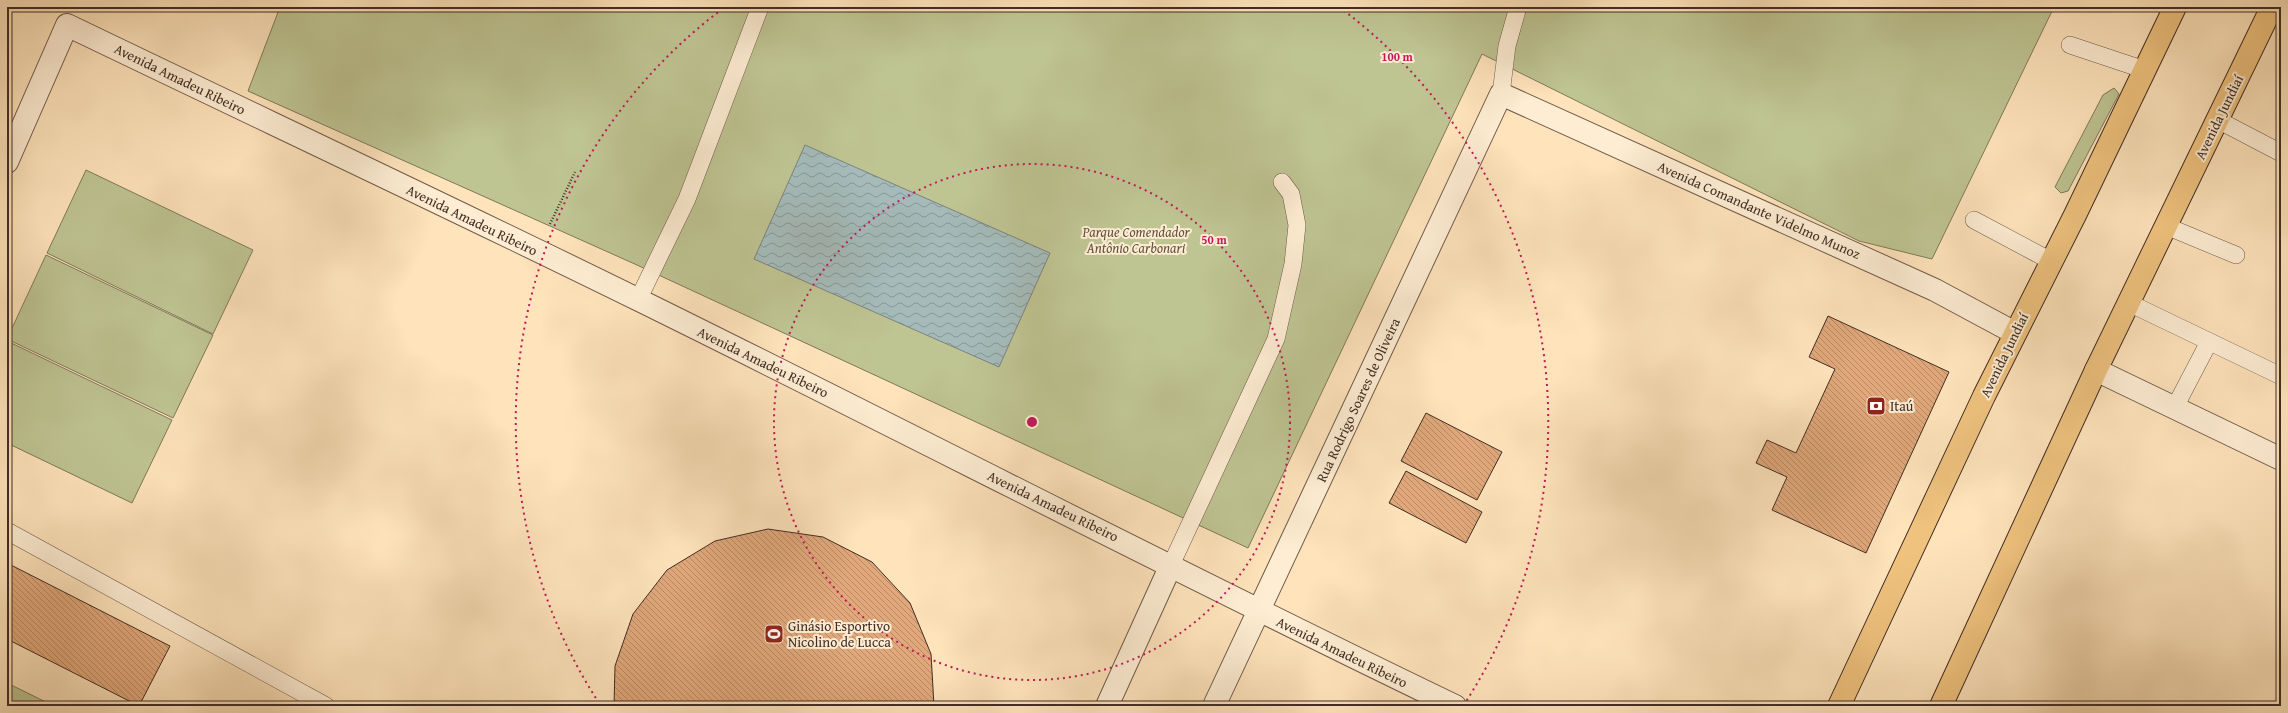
<svg xmlns="http://www.w3.org/2000/svg" width="2288" height="713" viewBox="0 0 2288 713" font-family="'Gentium Book Plus',serif">
  <style>
    .green { fill: #bec492; stroke: #80785c }
    .water { fill: url(#water-waves); stroke: #7c827e }
    .building { fill: url(#building-back-hatch); stroke: #412d25 }
    .lines { fill: none; stroke-linecap: round; stroke-linejoin: round }
    .lane-casing { stroke: #705a4a; stroke-width: 18 }
    .street-casing { stroke: #705a4a; stroke-width: 24 }
    .primary-casing { stroke: #412d25; stroke-width: 24 }
    .path { stroke: #412d25; stroke-width: 2.5; stroke-dasharray: 1 2; stroke-linecap: butt }
    .lane { stroke: #feedd3; stroke-width: 17 }
    .street { stroke: #feedd3; stroke-width: 22 }
    .primary { stroke: #efc27e; stroke-width: 22 }
    .ring { fill: none; stroke: #c2185b; stroke-width: 2; stroke-dasharray: 2 4 }
    .labels { text-anchor: middle; stroke-width: 4; stroke-linejoin: round; paint-order: stroke }
    .street-label { font-size: 14px; fill: #412d25; stroke: #feedd3 }
    .park-label { font-size: 14px; font-style: italic; fill: #605340; stroke: #feedd3 }
    .poi-label { font-size: 14px; fill: #412d25; stroke: #feedd3; text-anchor: start }
    .centre { fill: #c2185b; stroke: #feedd3; stroke-width: 2 }
    .ring-label { font-size: 12px; text-anchor: middle; font-weight: bold; fill: #c2185b; stroke: #feedd3; stroke-width: 4; stroke-linejoin: round; paint-order: stroke }
  </style>
  <defs>
    <pattern id="water-waves" width="16" height="10" patternUnits="userSpaceOnUse"><rect width="16" height="10" fill="#a4bbba"/><path d="M0 5q4-4 8 0t8 0" fill="none" stroke="#879897"/></pattern>
    <pattern id="building-back-hatch" width="6" height="6" patternUnits="userSpaceOnUse"><rect width="6" height="6" fill="#e0a87b"/><path d="M-1 5l2 2M0 0l6 6M5-1l2 2" fill="none" stroke="#b78965"/></pattern>
  </defs>
  <rect width="100%" height="100%" fill="#fee3bb"/>
  <filter id="stains"><feTurbulence type="fractalNoise" baseFrequency=".005" numOctaves="4"/><feColorMatrix values="0 0 0 0 .2 0 0 0 0 .09 0 0 0 0 .02 0 0 0 .5 -.17"/></filter>
  <radialGradient id="worn" r=".72"><stop offset=".6" stop-color="#630" stop-opacity="0"/><stop offset="1" stop-color="#630" stop-opacity=".3"/></radialGradient>
  <!-- green -->
  <path class="green" d="M 280,7 L 2054,7 L 1932,259 L 1859,241 L 1482,54 L 1248,548 L 637,265 L 248,91 Z
    M 2114,88 L 2119,94 L 2068,191 L 2061,193 L 2055,187 L 2103,95 Z
    M 86,170 L 253,250 L 213,334 L 47,253 Z
    M 46,255 L 213,335 L 173,418 L 7,339 Z
    M 7,341 L 172,420 L 132,503 L 7,443 Z
    M 7,683 L 54,706 L 7,706 Z"/>
  <!-- water -->
  <path class="water" d="M 805,145 L 1050,253 L 999,367 L 754,259 Z"/>
  <!-- building -->
  <path class="building" d="M 1828,316 L 1949,372 L 1866,553 L 1772,510 L 1787,477 L 1756,463 L 1767,440 L 1796,453 L 1835,369 L 1809,357 Z
    M 1426,413 L 1502,452 L 1477,500 L 1401,461 Z
    M 1406,471 L 1482,512 L 1466,543 L 1389,503 Z
    M 768,529 L 823,537 L 872,562 L 910,603 L 931,654 L 934,706 L 614,706 L 615,666 L 633,614 L 667,570 L 715,541 Z
    M 7,563 L 170,646 L 139,706 L 7,639 Z"/>
  <g class="lines">
    <!-- lane casing -->
    <g class="lane-casing">
      <path id="lane" d="M 2070,45 L 2145,70
        M 1501,94 L 1507,46 L 1518,7
        M 2218,120 L 2281,153
        M 1974,220 L 2051,261
        M 2166,226 L 2236,255
        M 638,300 L 687,199 L 760,7
        M 2129,303 L 2281,376
        M 2175,407 L 2209,342
        M 7,531 L 326,706
        M 1171,565 L 1276,339 L 1293,264 L 1297,225 L 1291,194 L 1282,182"/>
    </g>
    <!-- street casing -->
    <g class="street-casing">
      <path id="street" d="M 7,162 L 67,25 C 258,117 450,207 641,301 C 913,435 1182,575 1455,706
        M 2096,370 L 2281,459
        M 1107,706 L 1171,565
        M 1214,706 L 1501,94 L 1935,290 L 2015,333"/>
    </g>
    <!-- primary casing -->
    <g class="primary-casing">
      <path id="primary" d="M 1839,706 L 1984,396 L 2075,215 L 2175,7
        M 1941,706 L 2096,370 L 2272,7"/>
    </g>
    <!-- path -->
    <path class="path" d="M 550,224 L 575,172"/>
    <!-- lane -->
    <use href="#lane" class="lane"/>
    <!-- street -->
    <use href="#street" class="street"/>
    <!-- primary -->
    <use href="#primary" class="primary"/>
  </g>
  <!-- distance rings -->
  <g class="ring">
    <circle cx="1032" cy="422" r="258"/>
    <path d="M599 703A516 516 0 0 1 725 7M1339 7A516 516 0 0 1 1465 703"/>
  </g>
  <!-- icons -->
  <defs>
    <g id="bank-square" transform="scale(1)"><rect x="-9" y="-9" width="18" height="18" rx="4" fill="#8f2418" stroke="#feedd3"/><path d="M-6-4H6V4H-6ZM0-2.3a2.3 2.3 0 1 0 0 4.6a2.3 2.3 0 1 0 0-4.6Z" fill="#fff"/></g>
    <g id="stadium-square" transform="scale(1)"><rect x="-9" y="-9" width="18" height="18" rx="4" fill="#8f2418" stroke="#feedd3"/><path d="M0-5a6.5 5 0 1 0 0 10a6.5 5 0 1 0 0-10ZM-3.5-1.8h7v3.6h-7Z" fill="#fff"/></g>
  </defs>
  <g fill-rule="evenodd">
    <use href="#bank-square" x="1876" y="406"/>
    <use href="#stadium-square" x="774" y="634"/>
  </g>
  <g class="labels">
    <!-- street labels -->
    <g class="street-label">
      <text transform="translate(180 79) rotate(26)" y="5">Avenida Amadeu Ribeiro</text>
      <text transform="translate(2219 117) rotate(-64)" y="5">Avenida Jundiaí</text>
      <text transform="translate(1759 210) rotate(24)" y="5">Avenida Comandante Videlmo Munoz</text>
      <text transform="translate(472 220) rotate(26)" y="5">Avenida Amadeu Ribeiro</text>
      <text transform="translate(2004 355) rotate(-64)" y="5">Avenida Jundiaí</text>
      <text transform="translate(763 362) rotate(26)" y="5">Avenida Amadeu Ribeiro</text>
      <text transform="translate(1358 400) rotate(-65)" y="5">Rua Rodrigo Soares de Oliveira</text>
      <text transform="translate(1053 506) rotate(26)" y="5">Avenida Amadeu Ribeiro</text>
      <text transform="translate(1342 652) rotate(26)" y="5">Avenida Amadeu Ribeiro</text>
    </g>
    <!-- park labels -->
    <g class="park-label">
      <text x="1136" y="237">Parque Comendador<tspan x="1136" dy="16">Antônio Carbonari</tspan></text>
    </g>
    <!-- poi labels -->
    <g class="poi-label">
      <text x="1890" y="411">Itaú</text>
      <text x="788" y="631">Ginásio Esportivo<tspan x="788" dy="16">Nicolino de Lucca</tspan></text>
    </g>
  </g>
  <circle cx="1032" cy="422" r="6" class="centre"/>
  <g class="ring-label">
    <text x="1397" y="61">100 m</text>
    <text x="1214" y="244">50 m</text>
  </g>
  <!-- margin -->
  <rect width="2288" height="713" fill="none" stroke="#fee3bb" stroke-width="24"/>
  <rect x="8" y="8" width="2272" height="697" fill="none" stroke="#412d25" stroke-width="2"/>
  <rect x="12" y="12" width="2264" height="689" fill="none" stroke="#412d25"/>
  <rect width="100%" height="100%" filter="url(#stains)"/>
  <rect width="100%" height="100%" fill="url(#worn)"/>
</svg>
